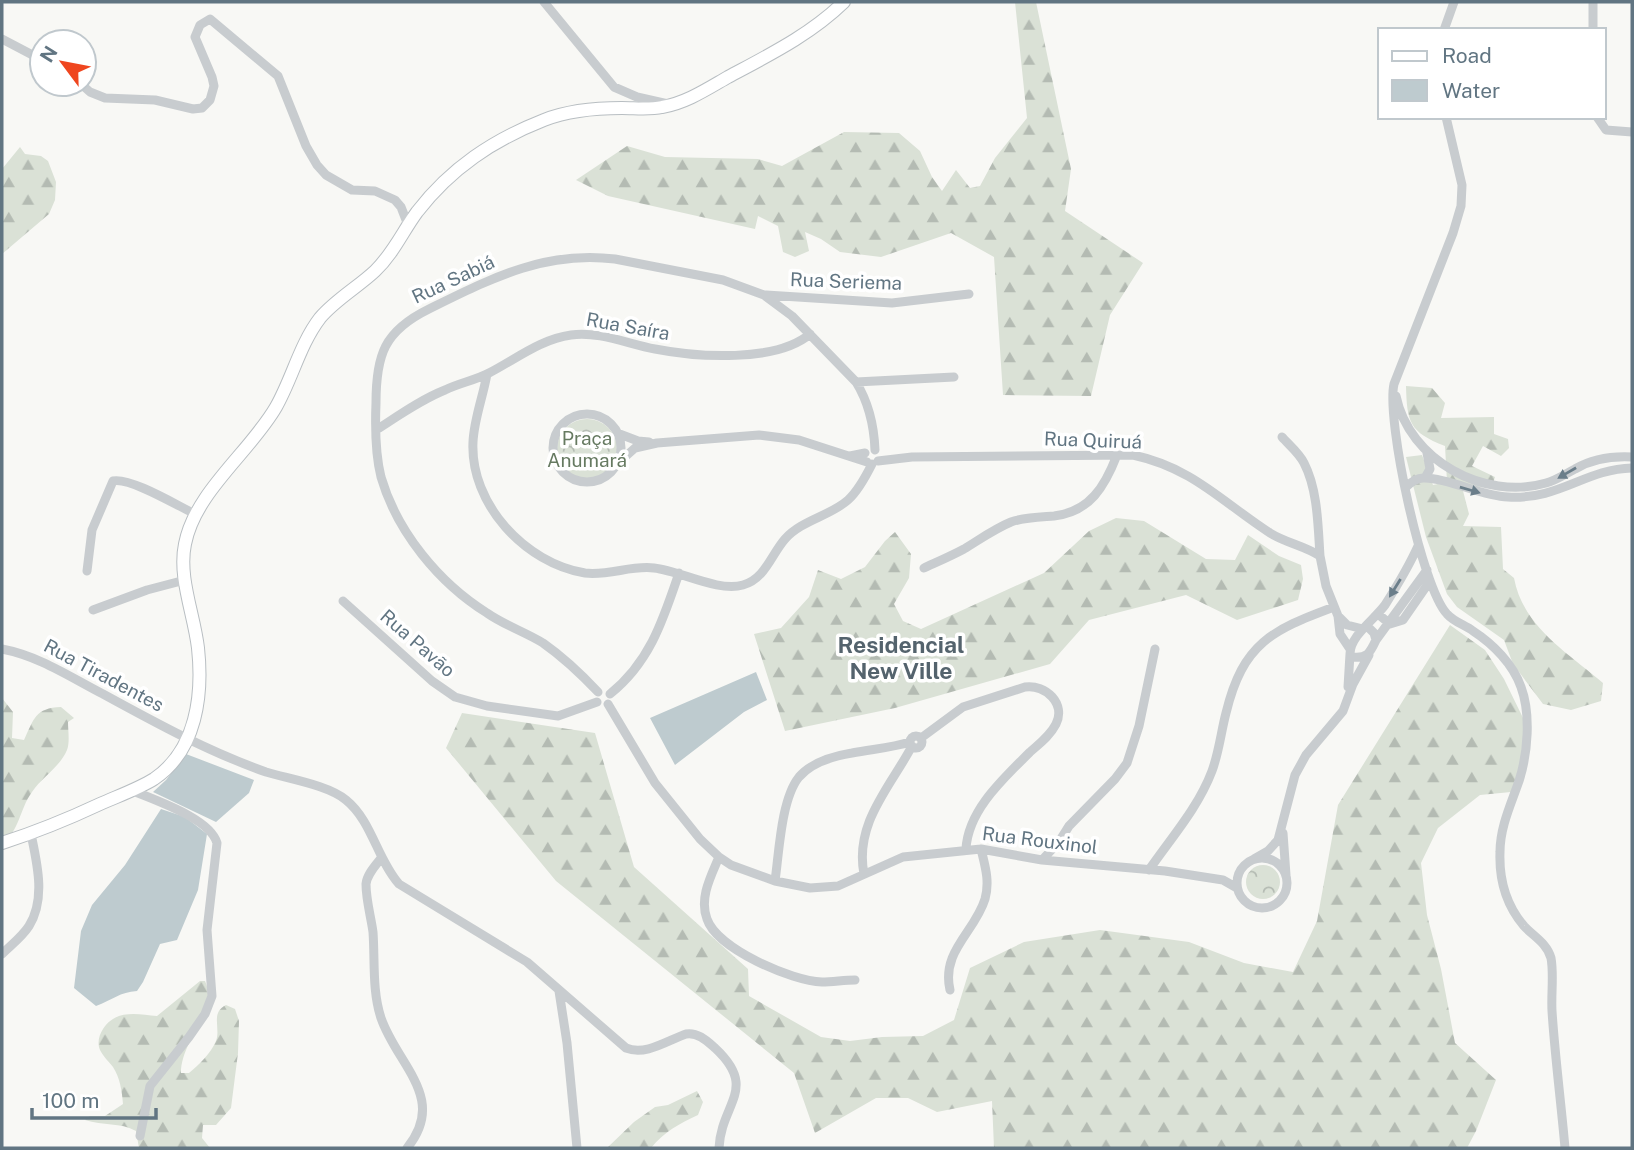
<svg xmlns="http://www.w3.org/2000/svg" width="1634" height="1150" viewBox="0 0 1634 1150" font-family="'Public Sans',sans-serif">
  <style>
    .forest { fill: url(#forest-firs) }
    .park { fill: url(#park-crowns) }
    .water { fill: #becbcf }
    .lines { fill: none; stroke-linecap: round; stroke-linejoin: round }
    .secondary-casing { stroke: #b8bec2; stroke-width: 14 }
    .minor { stroke: #c8cccf; stroke-width: 9 }
    .secondary { stroke: #fff; stroke-width: 12 }
    .oneway { fill: #6b7e8a }
    .labels { text-anchor: middle; stroke-width: 7; stroke-linejoin: round; paint-order: stroke }
    .street-label { font-size: 19px; fill: #617582; stroke: #fff }
    .park-label { font-size: 19px; fill: #667a61; stroke: #fff }
    .quarter-label { font-size: 23px; font-weight: bold; fill: #54636d; stroke: #fff }
  </style>
  <defs>
    <pattern id="forest-firs" width="22" height="20" patternUnits="userSpaceOnUse" patternTransform="scale(1.75)"><rect width="22" height="20" fill="#dae1d6"/><path d="M5 1l3.5 6h-7zM16 11l3.5 6h-7z" fill="#b4bbb3"/></pattern>
    <pattern id="park-crowns" width="20" height="18" patternUnits="userSpaceOnUse" patternTransform="scale(1.75)"><rect width="20" height="18" fill="#dae1d6"/><path d="M2 6a3 3 0 1 1 6 0M12 15a3 3 0 1 1 6 0" fill="none" stroke="#b4bbb3"/></pattern>
  </defs>
  <rect width="100%" height="100%" fill="#f8f8f5"/>
  <!-- forest -->
  <path class="forest" d="M 1015,2 L 1036,2 L 1071,169 L 1065,211 L 1143,263 L 1110,315 L 1091,396 L 1003,395 L 994,257 L 951,233 L 881,257 L 840,252 L 821,239 L 805,232 L 809,251 L 795,257 L 783,252 L 778,226 L 758,216 L 755,229 L 608,196 L 576,180 L 627,146 L 665,157 L 758,159 L 782,166 L 844,132 L 899,133 L 920,151 L 932,177 L 942,191 L 956,170 L 970,188 L 980,186 L 995,158 L 1027,118 Z
    M 20,147 L 25,154 L 41,156 L 48,161 L 56,182 L 55,200 L 49,214 L 2,254 L 2,169 Z
    M 1406,386 L 1432,388 L 1445,403 L 1441,418 L 1494,417 L 1494,434 L 1508,439 L 1509,448 L 1501,456 L 1483,446 L 1472,466 L 1495,477 L 1492,486 C 1482,489 1472,485 1462,487 L 1469,514 L 1463,526 L 1501,527 L 1503,569 L 1514,578 C 1523,627 1568,653 1603,683 L 1601,701 L 1571,710 L 1543,704 L 1513,664 L 1504,640 L 1457,607 L 1447,594 L 1426,537 L 1406,457 L 1422,455 L 1433,485 L 1447,482 L 1445,446 C 1409,432 1407,422 1406,386 Z
    M 1116,518 L 1144,521 L 1206,559 L 1235,560 L 1248,535 L 1279,556 L 1301,565 L 1303,579 L 1298,600 L 1237,620 L 1186,595 L 1089,620 L 1050,664 L 895,708 L 785,731 L 754,634 L 781,628 L 809,597 L 818,570 L 841,579 L 865,567 L 885,541 L 895,532 L 911,554 L 909,578 L 894,604 L 903,621 L 921,629 L 1044,573 L 1089,531 Z
    M 1450,625 L 1485,650 L 1504,679 L 1525,722 L 1526,749 L 1511,792 L 1480,795 L 1438,828 L 1421,863 L 1427,915 L 1441,969 L 1455,1043 L 1496,1080 L 1476,1131 L 1467,1148 L 994,1148 L 992,1101 L 937,1112 L 908,1098 L 876,1098 L 815,1133 L 794,1073 L 556,881 L 446,748 L 462,713 L 595,733 L 634,867 L 748,969 L 749,996 L 821,1037 L 850,1041 L 882,1037 L 923,1036 L 954,1020 L 970,968 L 1024,942 L 1100,930 L 1189,942 L 1244,963 L 1293,972 L 1317,921 L 1338,805 Z
    M 2,698 L 13,712 L 12,738 L 24,740 C 34,719 35,708 61,707 L 74,718 L 68,722 C 68,730 70,742 67,750 C 60,767 42,777 32,792 C 19,810 20,831 2,843 Z
    M 200,981 L 205,981 C 219,1011 181,1039 181,1073 L 189,1073 C 199,1065 211,1053 216,1041 C 221,1028 210,1013 226,1005 L 235,1009 L 239,1021 L 238,1053 L 231,1108 L 216,1125 L 203,1125 L 202,1138 L 210,1148 L 139,1148 L 136,1131 C 120,1122 103,1126 85,1120 L 90,1116 L 105,1116 L 123,1104 C 122,1091 120,1078 113,1067 C 109,1062 103,1056 100,1050 C 97,1043 99,1035 103,1029 C 116,1009 137,1014 157,1016 Z
    M 697,1091 L 703,1102 L 698,1115 C 679,1124 665,1131 651,1148 L 607,1148 L 634,1122 L 655,1107 L 668,1105 Z"/>
  <!-- park -->
  <path class="park" d="M557 449a30 30 0 1 1 60 0a30 30 0 1 1-60 0Z
    M1246 882a17 17 0 1 1 34 0a17 17 0 1 1-34 0Z"/>
  <!-- water -->
  <path class="water" d="M 756,672 L 767,700 L 744,712 L 675,765 L 650,718 Z
    M 186,754 L 254,780 L 249,793 L 216,822 L 153,792 L 166,780 Z
    M 161,809 L 185,817 L 207,834 L 198,890 L 177,940 L 160,944 L 143,982 L 137,991 C 120,992 112,1000 96,1006 L 74,988 L 81,931 L 92,905 L 125,865 Z"/>
  <g class="lines">
    <!-- secondary casing -->
    <g class="secondary-casing">
      <path id="secondary" d="M 2,843 C 36,832 68,819 100,804 C 118,796 138,789 154,779 C 197,750 203,694 198,648 C 194,614 178,577 185,544 C 195,492 250,452 276,407 C 292,379 300,344 320,318 C 335,300 358,287 375,271 C 393,254 403,231 417,212 C 451,168 493,140 544,120 C 569,110 596,108 622,108 C 635,108 649,110 662,107 C 686,103 707,89 728,77 C 769,55 810,35 844,2"/>
    </g>
    <!-- minor -->
    <path class="minor" d="M 544,2 L 614,87 L 637,97 L 668,104
      M 1593,2 L 1593,30
      M 1444,30 L 1454,2
      M 2,39 L 42,60
      M 81,84 L 90,92 L 105,98 L 155,100 L 193,109 L 202,108 L 210,100 L 214,86 L 212,77 L 195,37 L 200,25 L 210,19 L 278,76 L 306,146 L 317,165 L 326,175 L 352,190 L 375,191 L 395,200 L 401,207 L 408,225
      M 1446,117 L 1462,185 L 1461,206 L 1453,233 L 1394,384 C 1386,420 1422,588 1447,614 C 1454,622 1465,625 1473,631 C 1493,644 1513,664 1521,687 C 1531,714 1528,753 1519,781 C 1511,804 1500,827 1500,852 C 1499,879 1506,905 1524,926 C 1533,936 1547,943 1551,958 C 1554,974 1551,994 1552,1011 C 1555,1057 1561,1102 1565,1148
      M 1597,117 L 1606,130 L 1632,132
      M 766,295 L 892,303 L 969,294
      M 487,374 C 483,397 474,419 473,442 C 470,504 525,563 585,573 C 609,576 631,565 654,568 C 681,571 717,592 743,585 C 765,579 771,555 785,539 C 802,520 830,516 848,500 C 858,491 866,476 872,464
      M 856,382 L 954,377
      M 1396,396 C 1409,460 1484,501 1546,483 C 1557,480 1565,474 1575,469 C 1592,459 1613,456 1632,457
      M553 448a34 34 0 1 1 68 0a34 34 0 1 1-68 0Z
      M 376,430 C 398,416 420,400 445,390 C 459,383 476,380 489,373 C 516,359 541,339 571,335 C 599,331 628,344 655,349 C 696,357 776,363 810,334
      M 617,433 L 638,441 L 649,442
      M 1282,437 C 1289,445 1299,453 1304,463 C 1318,490 1318,527 1320,556
      M 850,456 L 865,453
      M 878,461 L 912,457 L 1133,455 C 1193,468 1222,502 1270,533 C 1286,543 1305,546 1320,556 L 1326,586 L 1338,616 L 1340,634 L 1350,649
      M 617,464 L 635,448 L 657,443 L 759,435 L 799,440 L 867,462
      M 1425,478 L 1430,469 L 1427,453
      M 1406,487 C 1411,482 1417,477 1425,478 C 1453,479 1480,496 1508,497 C 1560,500 1585,469 1632,468
      M 924,568 C 937,562 951,556 964,549 C 979,540 994,529 1011,522 C 1025,517 1040,517 1054,516 C 1090,512 1105,486 1117,455
      M 87,571 L 92,530 L 113,481 C 130,477 178,506 195,514
      M 343,601 L 432,681 L 455,697 L 487,706 L 558,716 L 597,702
      M 93,610 L 147,590 L 185,580
      M 1378,614 L 1390,624 L 1403,620 L 1430,581
      M 1338,616 L 1347,625 L 1363,629
      M 1367,626 L 1374,633 L 1376,640 C 1370,653 1367,659 1352,657 L 1350,654 C 1350,636 1374,620 1385,605 C 1397,586 1409,566 1418,546
      M 1376,640 L 1427,570
      M 2,649 C 39,656 70,677 103,694 C 156,723 209,752 266,772 C 289,779 328,785 346,800 C 372,821 377,859 399,884 L 527,962 L 626,1048 C 646,1056 668,1040 686,1034 C 698,1032 707,1041 715,1048 C 759,1089 721,1103 719,1148
      M 1348,687 L 1350,654
      M 598,692 C 581,674 563,657 543,643 C 525,632 504,625 487,613 C 439,583 397,532 381,477 C 375,453 375,428 376,403 C 376,355 384,331 429,309 C 490,279 545,250 615,259 L 723,280 L 764,295 L 792,316 L 856,382 C 869,403 874,425 875,450
      M 610,694 C 650,662 663,620 679,573
      M 608,704 L 655,783 L 700,839 L 719,857 L 731,865 L 775,881 L 810,888 L 838,886 L 903,857 L 981,849 L 1042,860 L 1165,871 L 1223,880 L 1237,888
      M910 742a6 6 0 1 1 12 0a6 6 0 1 1-12 0Z
      M 921,738 L 963,707 L 1025,687 C 1046,684 1066,704 1056,724 C 1050,736 1039,744 1030,752 C 1004,778 968,810 966,849
      M 131,790 C 154,800 210,818 217,843 L 207,930 L 212,996 L 205,1014 L 189,1037 L 150,1086 L 140,1136
      M 1283,833 L 1286,875
      M 382,857 C 376,865 367,874 366,884 C 366,900 371,917 373,932 C 375,960 372,991 381,1018 C 397,1065 448,1098 407,1148
      M 719,857 C 711,876 699,898 707,919 C 717,949 792,981 822,982 C 833,982 844,980 855,980
      M1237 883a25 25 0 1 1 50 0a25 25 0 1 1-50 0Z
      M 1254,859 L 1268,851 L 1278,840 L 1295,775 L 1306,755 L 1343,711 L 1353,684 L 1369,655
      M 1042,860 L 1059,842 L 1069,826 L 1115,779 L 1127,763 L 1139,726 L 1155,649
      M 1149,870 C 1171,838 1198,808 1212,771 C 1219,752 1221,732 1226,713 C 1243,643 1272,630 1334,607
      M 864,874 C 854,823 891,786 912,746
      M 775,881 C 779,854 781,799 799,777 C 811,763 834,756 852,753 C 872,749 891,748 910,742
      M 2,954 C 11,945 22,937 29,926 C 46,899 37,863 31,834
      M 950,990 C 941,951 975,932 985,899 C 990,881 985,866 981,849
      M 559,991 L 567,1043 L 577,1148"/>
    <!-- secondary -->
    <use href="#secondary" class="secondary"/>
  </g>
  <!-- one-way arrows -->
  <defs><path id="oneway-solid" d="M-6-.8H1V-3.2L6.5 0L1 3.2V.8H-6Z" transform="scale(1.75)"/></defs>
  <g class="oneway">
    <use href="#oneway-solid" transform="translate(1567 473) rotate(150)"/>
    <use href="#oneway-solid" transform="translate(1470 490) rotate(16)"/>
    <use href="#oneway-solid" transform="translate(1395 588) rotate(122)"/>
  </g>
  <g class="labels">
    <!-- street labels -->
    <g class="street-label">
      <text transform="translate(453 279) rotate(-25)" y="7">Rua Sabiá</text>
      <text transform="translate(846 281) rotate(2)" y="7">Rua Seriema</text>
      <text transform="translate(628 326) rotate(10)" y="7">Rua Saíra</text>
      <text transform="translate(1093 440) rotate(2)" y="7">Rua Quiruá</text>
      <text transform="translate(418 643) rotate(41)" y="7">Rua Pavão</text>
      <text transform="translate(104 675) rotate(28)" y="7">Rua Tiradentes</text>
      <text transform="translate(1040 840) rotate(7)" y="7">Rua Rouxinol</text>
    </g>
    <!-- park labels -->
    <g class="park-label">
      <text x="587" y="445">Praça<tspan x="587" dy="22">Anumará</tspan></text>
    </g>
    <!-- quarter labels -->
    <g class="quarter-label">
      <text x="901" y="653">Residencial<tspan x="901" dy="26">New Ville</tspan></text>
    </g>
  </g>
  <!-- border -->
  <rect width="1634" height="1150" fill="none" stroke="#617582" stroke-width="7"/>
  <!-- legend -->
  <rect x="1378" y="28" width="228" height="91" fill="#ffffff" stroke="#c0c8cd" stroke-width="2"/>
  <rect x="1392" y="51" width="35" height="10" fill="#ffffff" stroke="#c0c8cd" stroke-width="2"/>
  <text x="1442" y="63" font-size="21" fill="#617582">Road</text>
  <rect x="1392" y="80" width="35" height="21" fill="#becbcf" stroke="#c0c8cd" stroke-width="2"/>
  <text x="1442" y="98" font-size="21" fill="#617582">Water</text>
  <!-- north arrow -->
  <g transform="translate(63 63) rotate(302)"><circle r="33" fill="#ffffff" stroke="#c0c8cd" stroke-width="2"/>
  <path d="M0-5L12 26L0 18L-12 26Z" fill="#ef461f"/>
  <text y="-10" font-size="19" font-weight="bold" text-anchor="middle" fill="#617582">N</text>
  </g>
  <!-- scale -->
  <path d="M32 1108v10h124v-10" fill="none" stroke="#617582" stroke-width="3.5"/>
  <text x="42" y="1108" font-size="21" fill="#617582" stroke="#ffffff" stroke-width="5" paint-order="stroke">100 m</text>
</svg>
